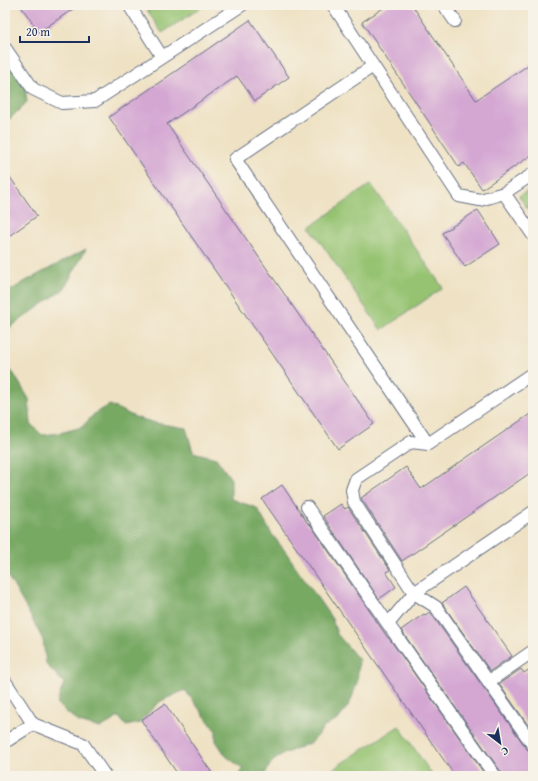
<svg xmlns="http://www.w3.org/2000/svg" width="538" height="781" viewBox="0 0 538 781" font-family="'Gentium Book Plus',serif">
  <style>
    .green { fill: #95c371; stroke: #587968 }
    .forest { fill: #78a963; stroke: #4a6c60 }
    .building { fill: #d4a7d3 }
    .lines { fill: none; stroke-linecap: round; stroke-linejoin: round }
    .lane-casing { stroke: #656e82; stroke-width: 14 }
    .lane { stroke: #fff; stroke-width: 12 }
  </style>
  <rect width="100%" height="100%" fill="#f7f3e8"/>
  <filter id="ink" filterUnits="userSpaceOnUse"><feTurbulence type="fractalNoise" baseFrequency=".025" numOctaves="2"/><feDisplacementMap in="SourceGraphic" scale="8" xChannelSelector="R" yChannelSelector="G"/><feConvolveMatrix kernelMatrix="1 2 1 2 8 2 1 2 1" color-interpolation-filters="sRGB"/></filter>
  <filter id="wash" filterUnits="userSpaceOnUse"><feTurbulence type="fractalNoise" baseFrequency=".012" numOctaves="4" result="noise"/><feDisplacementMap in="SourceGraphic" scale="16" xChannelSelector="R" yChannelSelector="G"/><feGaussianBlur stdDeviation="0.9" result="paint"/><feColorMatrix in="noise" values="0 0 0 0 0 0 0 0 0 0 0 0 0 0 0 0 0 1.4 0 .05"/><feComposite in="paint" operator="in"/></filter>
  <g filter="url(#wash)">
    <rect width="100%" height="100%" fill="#efe2c4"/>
    <!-- green -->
    <path class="green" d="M 144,5 L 205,5 L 162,33 Z
      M 371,184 L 443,288 L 381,330 L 310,227 Z
      M 533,187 L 533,217 L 519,196 Z
      M 399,726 L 433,776 L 322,776 Z"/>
    <!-- forest -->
    <path class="forest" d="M 5,42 L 23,71 L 27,102 L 10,119 L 5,117 Z
      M 86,249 L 64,289 L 5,331 L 5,294 L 24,282 Z
      M 5,364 L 14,374 L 29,399 L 31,424 L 42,435 L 60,433 L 82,427 L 95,413 L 110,405 L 135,417 L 155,423 L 186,428 L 193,452 L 216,458 L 231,479 L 231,499 L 257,508 L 271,533 L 285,551 L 332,619 L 337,634 L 359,660 L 357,683 L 350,703 L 338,720 L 325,726 L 312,742 L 281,755 L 271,763 L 264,776 L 240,776 L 239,775 L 243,769 L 226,756 L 216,741 L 216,731 L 185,690 L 161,701 L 150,711 L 140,723 L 126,726 L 119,717 L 100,728 L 79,722 L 66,712 L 57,703 L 64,683 L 46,664 L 43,640 L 29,613 L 5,571 Z"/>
    <g id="blocks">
      <!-- building -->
      <path class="building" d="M 20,5 L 79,5 L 39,32 Z
        M 388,5 L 412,5 L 476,100 L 533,62 L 533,154 L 482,189 L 464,163 L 459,167 L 362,22 Z
        M 250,20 L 289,77 L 255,101 L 237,76 L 167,124 L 374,424 L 338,449 L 109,117 Z
        M 5,170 L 37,216 L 5,239 Z
        M 478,210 L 500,244 L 465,267 L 442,233 Z
        M 533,412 L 533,471 L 402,561 L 361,498 L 406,467 L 421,489 Z
        M 282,485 L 309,525 L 310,524 L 388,638 L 389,638 L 486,776 L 455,776 L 262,499 Z
        M 341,504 L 345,509 L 348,507 L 390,570 L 386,572 L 396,587 L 379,599 L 323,516 Z
        M 464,587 L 512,656 L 490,671 L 442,603 Z
        M 430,612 L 527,749 L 530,752 L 533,752 L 533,776 L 502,776 L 501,772 L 401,630 L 424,614 L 425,615 Z
        M 533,667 L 533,732 L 499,684 L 521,669 L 524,673 Z
        M 165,704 L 214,776 L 179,776 L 141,720 Z"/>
    </g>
  </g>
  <g filter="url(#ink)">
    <use href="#blocks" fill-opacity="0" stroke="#656e82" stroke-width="1"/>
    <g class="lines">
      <!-- lane casing -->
      <g class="lane-casing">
        <path id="lane" d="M 129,5 L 162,57
          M 333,5 L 459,196 L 480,200 L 504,193 L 533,174
          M 444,5 L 455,21
          M 5,48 L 33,89 L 62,103 L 95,101 L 242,5
          M 373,66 L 235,159 L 428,444
          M 504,193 L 533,235
          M 533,373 L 428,444 L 411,442 L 356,479 L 352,490 L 354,502 L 414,593 L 533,512
          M 307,507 L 388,624
          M 5,681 L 33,724 L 5,742
          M 488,682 L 533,651
          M 33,724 L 83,744 L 105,776
          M 495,776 L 388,624 L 414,593 L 436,607 L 533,745"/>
      </g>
      <!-- lane -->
      <use href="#lane" class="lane"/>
    </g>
  </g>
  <!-- margin -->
  <rect width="538" height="781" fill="none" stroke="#f7f3e8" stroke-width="20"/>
  <!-- north arrow -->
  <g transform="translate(500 743) rotate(149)" stroke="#f7f3e8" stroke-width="3" paint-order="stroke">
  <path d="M0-3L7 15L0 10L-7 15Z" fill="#1b2f5e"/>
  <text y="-6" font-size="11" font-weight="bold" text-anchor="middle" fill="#1b2f5e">С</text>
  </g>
  <!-- scale -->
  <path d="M20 36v6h69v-6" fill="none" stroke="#1b2f5e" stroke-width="2"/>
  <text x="26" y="36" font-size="12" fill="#1b2f5e" stroke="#f7f3e8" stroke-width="3" paint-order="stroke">20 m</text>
</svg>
